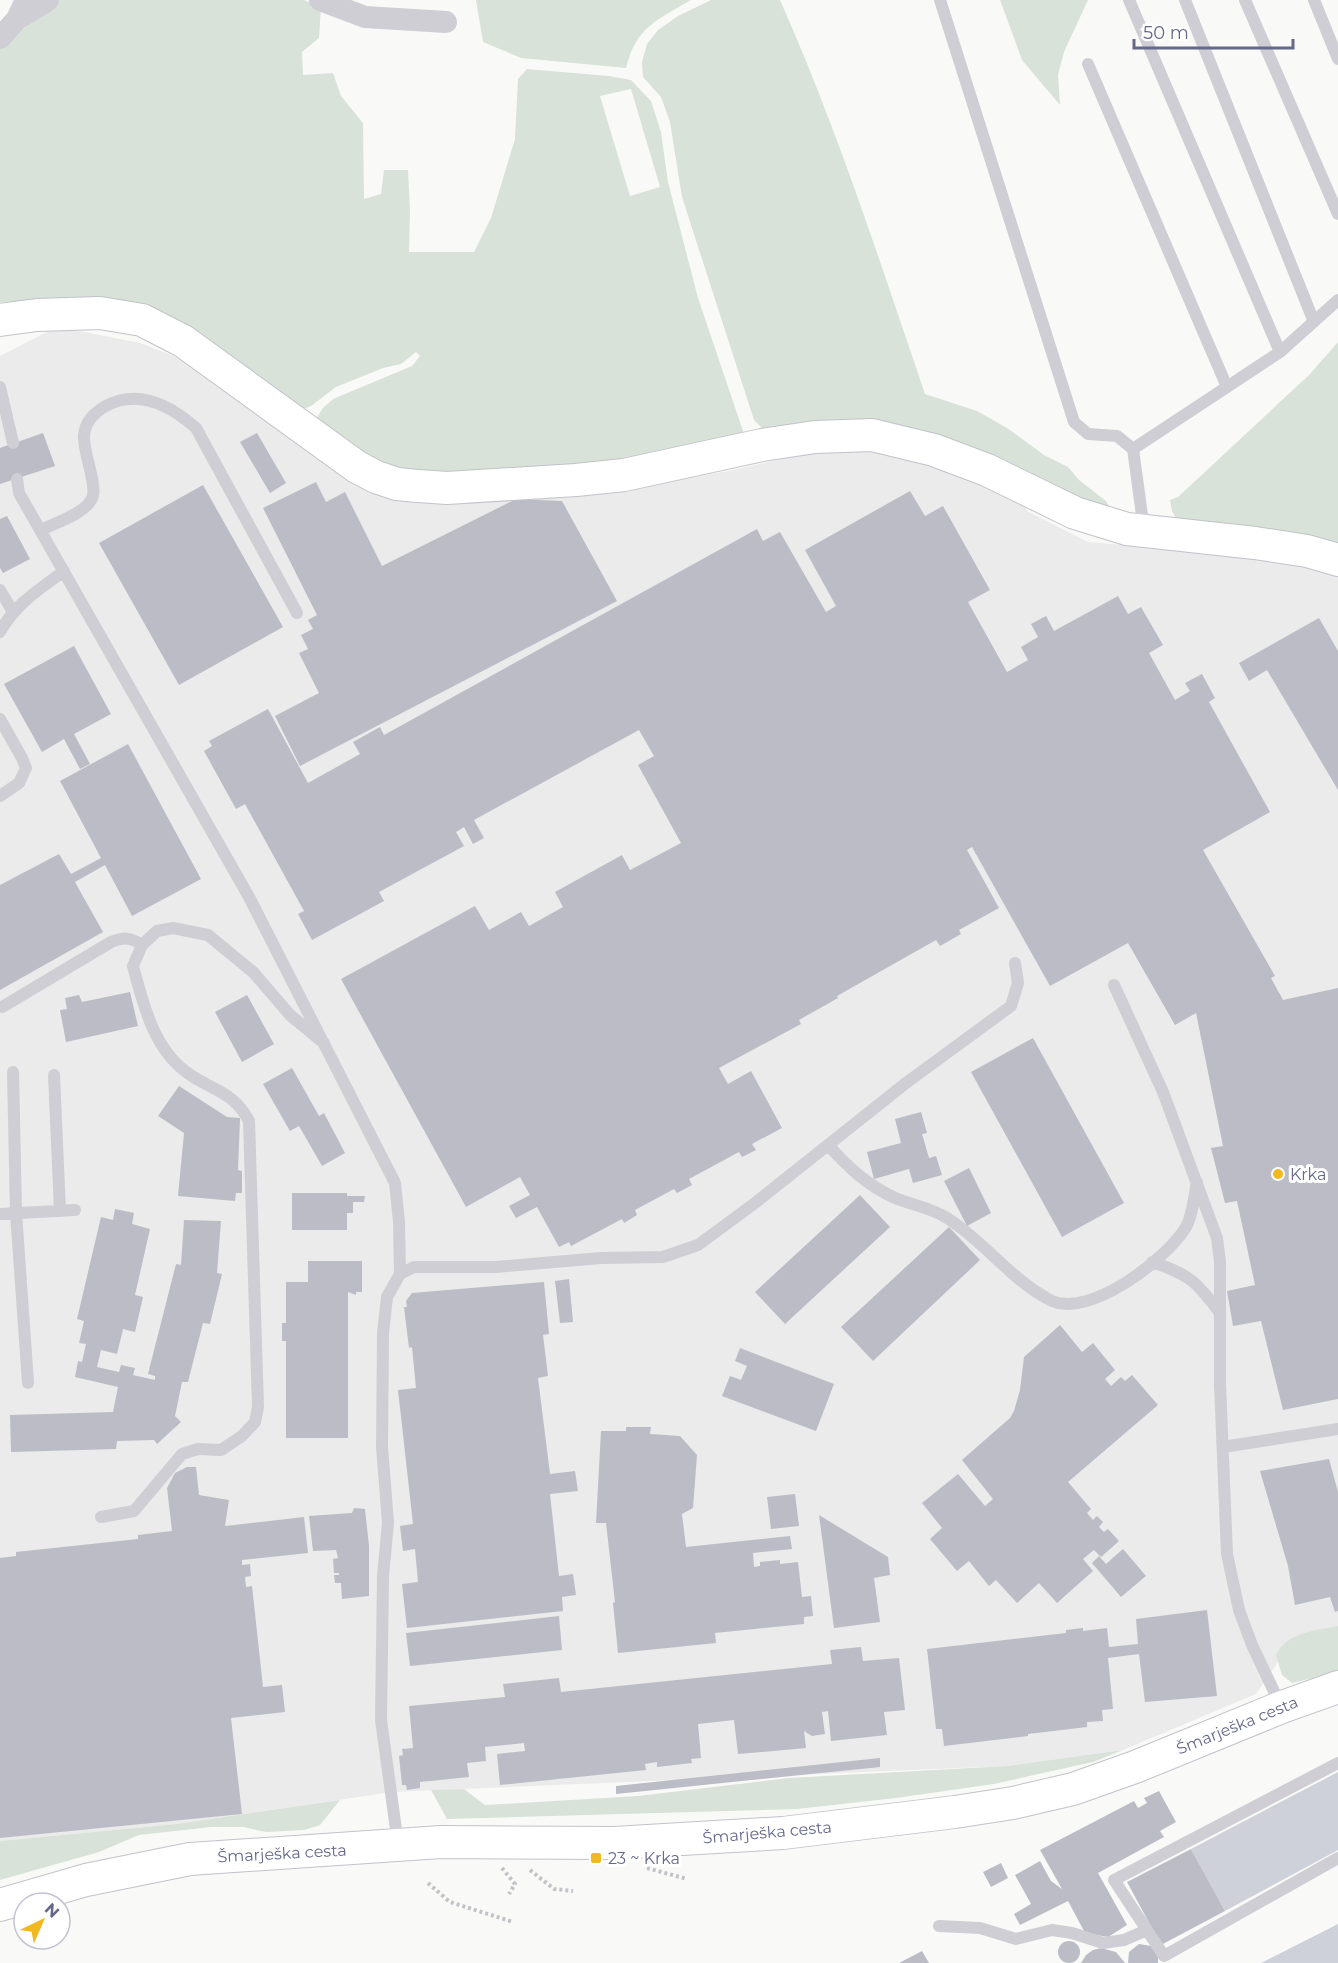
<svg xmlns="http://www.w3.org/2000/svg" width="1338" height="1963" viewBox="0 0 1338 1963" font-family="Montserrat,sans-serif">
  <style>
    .built { fill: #eaebea }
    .green { fill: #d8e2d9; fill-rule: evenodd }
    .water { fill: #cfd1da }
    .building { fill: #bbbcc6 }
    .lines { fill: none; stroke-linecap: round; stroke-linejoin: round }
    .secondary-casing { stroke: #c2c2ca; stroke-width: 34 }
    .path { stroke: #c2c3c7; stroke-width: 4; stroke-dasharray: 3 3; stroke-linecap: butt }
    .lane { stroke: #ceced4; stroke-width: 12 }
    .street { stroke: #ceced4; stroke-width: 22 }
    .secondary { stroke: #fff; stroke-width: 32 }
    .poi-dot { fill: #f2b81f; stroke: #fff; stroke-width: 2 }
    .labels { text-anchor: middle; stroke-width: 6; stroke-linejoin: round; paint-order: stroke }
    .poi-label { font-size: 16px; fill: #66688b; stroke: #fff; text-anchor: start }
    .street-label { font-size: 16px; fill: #66688b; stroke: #fff }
  </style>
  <rect width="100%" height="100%" fill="#f9faf7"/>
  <!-- built -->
  <path class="built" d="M 74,330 L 140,343 L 189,362 L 309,443 L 629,487 L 729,471 L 834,447 L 905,454 L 1023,501 L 1027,511 L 1088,542 L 1188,550 L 1262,559 L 1338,573 L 1338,1631 L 1291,1643 L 1256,1694 L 1123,1750 L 1007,1766 L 392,1792 L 176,1824 L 0,1841 L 0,356 L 49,331 Z"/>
  <!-- green -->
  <path class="green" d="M 59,0 L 304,0 L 321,7 L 319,38 L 302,52 L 303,75 L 333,73 L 341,96 L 363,123 L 364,199 L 381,194 L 384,170 L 408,170 L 410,210 L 409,252 L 474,252 L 491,218 L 515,139 L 518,79 L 527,69 L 609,76 L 631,80 L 651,101 L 661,132 L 668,182 L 698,298 L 744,434 L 632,463 L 399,476 L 314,423 L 322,409 L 333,399 L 412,366 L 420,356 L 416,352 L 401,364 L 383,368 L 336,387 L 311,406 L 299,411 L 189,333 L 30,301 L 0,302 L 0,47 ZM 631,89 L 660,187 L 630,196 L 600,96 Z
    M 476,0 L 691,0 C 657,20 636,27 626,68 L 521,58 L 483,42 Z
    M 711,0 L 780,0 C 837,128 880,262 925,394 L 977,411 L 1007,428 L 1044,455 L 1068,467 L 1079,480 L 1106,501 L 1109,506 L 1094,507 L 1019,470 L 765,431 L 754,420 L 682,197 L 670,122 L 661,97 L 643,77 L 642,62 L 647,44 L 658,30 L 678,16 Z
    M 1000,0 L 1088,0 L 1064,52 L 1058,75 L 1060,105 L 1022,60 Z
    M 1338,342 L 1338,550 L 1179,524 L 1172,511 L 1170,500 L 1178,497 L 1309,375 Z
    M 1338,1626 L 1338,1672 L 1292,1683 L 1282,1675 L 1276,1655 C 1287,1632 1315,1631 1338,1626 Z
    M 1163,1734 L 1093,1762 L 994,1784 L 896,1798 L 797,1809 L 447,1819 L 431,1790 L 464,1789 L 485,1805 L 638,1796 L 789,1778 L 1007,1766 L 1123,1750 Z
    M 340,1800 L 320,1825 L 304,1830 L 266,1832 L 243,1827 L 211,1827 L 139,1835 L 99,1852 L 0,1880 L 0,1841 L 176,1824 Z"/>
  <!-- water -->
  <path class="water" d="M 1338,1772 L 1338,1850 L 1225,1911 L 1191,1849 Z
    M 1338,1924 L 1338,1963 L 1261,1963 Z"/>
  <!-- building -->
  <path class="building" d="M 43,433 L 55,466 L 0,484 L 0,448 Z
    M 257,433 L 286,483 L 270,493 L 240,442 Z
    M 316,482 L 326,502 L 345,492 L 382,566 L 516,499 L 562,501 L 617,601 L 300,766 L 275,716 L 319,693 L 299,653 L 308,649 L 301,635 L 313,629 L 308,620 L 317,615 L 263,508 Z
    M 203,485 L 283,627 L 179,685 L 99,543 Z
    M 910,491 L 925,516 L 943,506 L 990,590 L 968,602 L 1007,672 L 1028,660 L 1021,647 L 1038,637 L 1031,624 L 1046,616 L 1054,631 L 1118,596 L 1128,614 L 1141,607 L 1163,645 L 1149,653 L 1175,700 L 1190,691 L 1185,683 L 1202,674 L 1215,698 L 1209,702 L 1270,812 L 1203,850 L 1275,976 L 1271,978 L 1283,1000 L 1338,988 L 1338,1399 L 1283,1410 L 1261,1321 L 1233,1326 L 1227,1291 L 1255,1285 L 1237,1201 L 1225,1203 L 1211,1148 L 1223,1146 L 1196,1013 L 1175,1025 L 1128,943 L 1050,986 L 972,847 L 967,850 L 999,908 L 959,930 L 961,934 L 940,946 L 936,940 L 837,996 L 838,998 L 799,1020 L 801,1024 L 719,1068 L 728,1084 L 751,1071 L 782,1128 L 752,1144 L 756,1150 L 742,1157 L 739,1152 L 689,1179 L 692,1185 L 677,1193 L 674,1189 L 635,1210 L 637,1215 L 624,1223 L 622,1219 L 571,1246 L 569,1242 L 559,1247 L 537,1207 L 516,1218 L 509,1206 L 530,1195 L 520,1177 L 466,1207 L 341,979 L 475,906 L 489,930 L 521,912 L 529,926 L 563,907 L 555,892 L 622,855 L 630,870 L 681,843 L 638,765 L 654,756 L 639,730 L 474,820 L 484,838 L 473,844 L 464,827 L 456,832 L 464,846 L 379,892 L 384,901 L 312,940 L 298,914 L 304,911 L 245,804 L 236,809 L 204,751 L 212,746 L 209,741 L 268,709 L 308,783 L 360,754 L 353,742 L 380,727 L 384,735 L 757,529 L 763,541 L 780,532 L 826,612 L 836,606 L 805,550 Z
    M 7,516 L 30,559 L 3,573 L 0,568 L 0,519 Z
    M 1319,618 L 1338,651 L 1338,790 L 1267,670 L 1249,681 L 1239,663 Z
    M 74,646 L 111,714 L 74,734 L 90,764 L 80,769 L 64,739 L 42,752 L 4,684 Z
    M 128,744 L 201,879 L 132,916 L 105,865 L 75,882 L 103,932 L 0,990 L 0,885 L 59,854 L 71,874 L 101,858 L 60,781 Z
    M 130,992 L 138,1026 L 66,1042 L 60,1010 L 67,1009 L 65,998 L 79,995 L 82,1002 Z
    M 247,995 L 274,1044 L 242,1062 L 215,1012 Z
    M 1033,1038 L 1124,1203 L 1062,1237 L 971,1072 Z
    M 292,1068 L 319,1116 L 324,1113 L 345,1153 L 322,1166 L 299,1126 L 290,1131 L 263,1084 Z
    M 179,1086 L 227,1117 L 240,1118 L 238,1170 L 242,1171 L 242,1193 L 236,1193 L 235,1201 L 178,1196 L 184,1133 L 158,1116 Z
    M 921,1112 L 927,1133 L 922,1134 L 929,1158 L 936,1156 L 942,1175 L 913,1183 L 909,1169 L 874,1179 L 867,1152 L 901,1143 L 895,1119 Z
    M 969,1168 L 991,1213 L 967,1226 L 944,1181 Z
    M 292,1193 L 347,1193 L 347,1196 L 365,1196 L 364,1202 L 353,1202 L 353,1213 L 347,1213 L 347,1230 L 292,1230 Z
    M 860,1195 L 890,1227 L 785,1324 L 755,1292 Z
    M 115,1209 L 134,1213 L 132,1224 L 150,1229 L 135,1295 L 143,1297 L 135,1332 L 123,1329 L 117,1354 L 101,1350 L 97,1367 L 119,1372 L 121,1365 L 135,1368 L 133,1375 L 155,1380 L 155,1376 L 148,1374 L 176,1264 L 181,1265 L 184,1220 L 221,1221 L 217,1273 L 222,1274 L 210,1324 L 203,1323 L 188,1382 L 182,1382 L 175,1416 L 181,1422 L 157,1444 L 154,1440 L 117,1441 L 116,1449 L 11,1452 L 10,1415 L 113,1412 L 118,1387 L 75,1377 L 78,1361 L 82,1362 L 86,1344 L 79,1343 L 84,1321 L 77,1319 L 101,1217 L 113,1220 Z
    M 949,1227 L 980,1260 L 873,1361 L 841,1327 Z
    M 308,1261 L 362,1261 L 362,1292 L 356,1292 L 356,1295 L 348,1292 L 348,1438 L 286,1438 L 286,1341 L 282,1341 L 282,1323 L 286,1323 L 286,1282 L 308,1282 Z
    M 569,1279 L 573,1322 L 560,1323 L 555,1281 Z
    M 544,1282 L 549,1334 L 543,1335 L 548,1376 L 538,1378 L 550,1474 L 575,1471 L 578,1491 L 550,1494 L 559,1576 L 573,1574 L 576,1595 L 562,1597 L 563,1611 L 407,1628 L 402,1584 L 418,1582 L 415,1549 L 403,1551 L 400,1526 L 413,1524 L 398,1390 L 416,1388 L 412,1347 L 409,1348 L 404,1307 L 407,1307 L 406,1301 L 412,1293 Z
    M 1060,1325 L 1082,1352 L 1093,1343 L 1115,1370 L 1105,1379 L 1111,1386 L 1121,1377 L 1125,1381 L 1132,1375 L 1158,1405 L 1068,1482 L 1091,1509 L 1087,1513 L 1093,1520 L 1097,1516 L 1103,1522 L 1099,1527 L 1104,1532 L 1108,1529 L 1119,1541 L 1101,1557 L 1094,1550 L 1083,1559 L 1093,1571 L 1057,1603 L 1039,1583 L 1017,1603 L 996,1580 L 989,1586 L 969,1561 L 957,1571 L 930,1539 L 942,1528 L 922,1503 L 958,1474 L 985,1506 L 993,1499 L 962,1460 L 1010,1418 L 1014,1411 L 1020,1390 L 1024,1357 Z
    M 740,1348 L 834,1384 L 816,1431 L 722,1396 L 730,1376 L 741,1380 L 747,1366 L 735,1361 Z
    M 626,1427 L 651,1427 L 650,1434 L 680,1436 L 697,1455 L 693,1508 L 682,1514 L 686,1547 L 790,1536 L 792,1549 L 753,1553 L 754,1567 L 760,1566 L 760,1562 L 780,1560 L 780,1564 L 798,1562 L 802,1597 L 811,1596 L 813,1616 L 804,1617 L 804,1624 L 715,1633 L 716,1643 L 618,1653 L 613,1603 L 615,1602 L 606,1523 L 596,1523 L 601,1431 L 626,1431 Z
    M 1329,1459 L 1338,1492 L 1338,1611 L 1335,1612 L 1330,1597 L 1295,1605 L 1288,1566 L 1260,1471 Z
    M 187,1467 L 196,1467 L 199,1495 L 229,1500 L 225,1526 L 304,1517 L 308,1553 L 242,1560 L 242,1565 L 250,1564 L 251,1576 L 245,1577 L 246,1587 L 252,1586 L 263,1687 L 282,1685 L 285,1712 L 231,1718 L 242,1814 L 0,1838 L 0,1558 L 16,1556 L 16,1552 L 138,1539 L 138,1535 L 172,1531 L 167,1488 L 175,1473 Z
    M 795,1494 L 799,1526 L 771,1529 L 767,1497 Z
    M 354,1508 L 365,1509 L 369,1546 L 369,1596 L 342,1599 L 341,1583 L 335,1583 L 334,1575 L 339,1575 L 339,1573 L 334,1573 L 333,1559 L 338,1558 L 336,1550 L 313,1551 L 309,1516 L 352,1513 Z
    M 819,1515 L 888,1557 L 890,1575 L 874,1578 L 880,1622 L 834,1628 Z
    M 1123,1549 L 1146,1576 L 1121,1597 L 1092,1563 L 1099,1556 L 1106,1564 Z
    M 1207,1610 L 1217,1696 L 1145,1702 L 1139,1654 L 1108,1658 L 1113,1709 L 1102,1710 L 1103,1721 L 1087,1722 L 1087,1727 L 1028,1734 L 1028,1736 L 944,1746 L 942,1729 L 936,1729 L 927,1649 L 1066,1633 L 1066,1630 L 1083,1628 L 1083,1631 L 1107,1628 L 1109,1647 L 1138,1644 L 1136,1619 Z
    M 559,1616 L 562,1650 L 410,1666 L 406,1633 Z
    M 861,1647 L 863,1661 L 899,1658 L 905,1710 L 884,1712 L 887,1735 L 831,1741 L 828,1711 L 822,1712 L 825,1734 L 812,1736 L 804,1731 L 806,1748 L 738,1754 L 734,1720 L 698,1724 L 701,1758 L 691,1759 L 692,1763 L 657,1767 L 657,1762 L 645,1764 L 646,1770 L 500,1785 L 497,1754 L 525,1751 L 524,1743 L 485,1747 L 486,1761 L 467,1763 L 469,1777 L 420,1782 L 420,1788 L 407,1790 L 406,1785 L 402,1785 L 399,1756 L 403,1755 L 402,1749 L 413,1748 L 409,1706 L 505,1697 L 503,1684 L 559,1678 L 561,1692 L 832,1664 L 830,1650 Z
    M 880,1758 L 880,1767 L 616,1794 L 616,1786 Z
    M 1159,1791 L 1176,1822 L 1160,1831 L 1164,1837 L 1098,1873 L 1127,1925 L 1108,1937 L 1085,1933 L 1068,1901 L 1020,1925 L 1014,1914 L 1031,1904 L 1015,1875 L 1040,1861 L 1051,1881 L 1062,1889 L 1040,1850 L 1134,1801 L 1138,1808 L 1147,1803 L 1144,1798 Z
    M 1191,1849 L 1225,1911 L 1161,1945 L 1127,1882 Z
    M 1001,1863 L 1008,1878 L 991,1887 L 983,1872 Z
    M1058 1952a11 11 0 1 1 22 0a11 11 0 1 1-22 0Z
    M 1139,1944 L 1151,1946 L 1158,1957 L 1158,1963 L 1128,1963 L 1129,1952 Z
    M 1101,1948 L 1116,1952 L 1125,1963 L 1081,1963 L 1086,1955 L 1093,1950 Z
    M 922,1951 L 929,1963 L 899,1963 Z"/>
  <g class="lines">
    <!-- secondary casing -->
    <g class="secondary-casing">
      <path id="secondary" d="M 0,320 L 37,315 L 100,313 L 142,320 L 183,341 L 357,467 L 376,477 L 397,484 L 418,486 L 447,488 L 576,480 L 624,475 L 762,445 L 815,437 L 872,435 L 934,450 L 987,470 L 1075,513 L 1127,529 L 1255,543 L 1307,551 L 1338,560
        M 0,1905 L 86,1880 L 190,1859 L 441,1842 L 614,1843 L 783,1833 L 955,1812 L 1013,1803 L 1073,1789 L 1135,1767 L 1282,1707 L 1338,1687"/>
    </g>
    <!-- path -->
    <path class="path" d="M 502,1868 L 515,1884 L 509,1894
      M 647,1868 L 687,1879
      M 530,1870 L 554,1889 L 573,1891
      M 428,1883 L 450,1902 L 513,1922"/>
    <!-- lane -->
    <path class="lane" d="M 940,0 L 1074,422 L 1088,434 L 1117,436 L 1133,449 L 1144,530
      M 1129,0 L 1280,352
      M 1185,0 L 1314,322
      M 1245,0 L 1338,214
      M 1314,0 L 1338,59
      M 1088,64 L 1227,387
      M 0,387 L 13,443
      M 1133,449 L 1280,352 L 1338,300
      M 17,479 L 19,493 L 249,897 L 395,1183 L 399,1222 L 400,1274
      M 41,530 C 55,523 90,512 93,495 C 96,482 83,451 84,436 C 85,422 93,414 104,407 C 137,388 170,405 196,428 L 297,613
      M 0,590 L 13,612
      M 0,632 C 15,604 40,589 64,571
      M 0,719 L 22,758 L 26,768 L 19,783 L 0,796
      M 1114,985 L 1163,1092 L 1217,1238 L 1220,1262 L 1220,1384 L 1227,1554 L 1239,1610 L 1252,1645 L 1281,1706
      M 2,1007 L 111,942 C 124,937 130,937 142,945
      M 13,1072 L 16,1213 L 28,1383
      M 54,1075 L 60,1211
      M 828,1145 C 849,1168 867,1185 895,1198 C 912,1205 932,1208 947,1218 C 984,1241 1010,1279 1050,1300 C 1088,1320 1167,1259 1186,1227 C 1193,1215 1194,1196 1197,1182
      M 0,1214 L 75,1210
      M 1152,1262 C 1189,1274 1197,1282 1220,1313
      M 1223,1447 L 1338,1429
      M 101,1517 L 134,1511 L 182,1454 L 198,1449 L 221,1450 L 242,1436 L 255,1422 L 258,1407 L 249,1121 C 233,1090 209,1090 185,1071 C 153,1047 143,1003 133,966 L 142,945 L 157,931 L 173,928 L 208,935 L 253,972 L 290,1015 L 324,1043
      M 1338,1763 L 1114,1880 L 1164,1956 L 1338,1858
      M 398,1844 L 381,1720 L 383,1576 L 388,1523 L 382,1447 L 383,1333 L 387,1297 L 400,1274 L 414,1267 L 496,1267 L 601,1258 L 663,1257 L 698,1245 L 755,1203 L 906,1083 L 1011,1006 L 1018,983 L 1015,963
      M 939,1926 L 980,1928 L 1016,1939 L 1052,1930 L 1072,1933 L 1103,1943 L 1124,1940 L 1147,1930"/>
    <!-- street -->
    <path class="street" d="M 320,0 L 365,17 L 446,22
      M 17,19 L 48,0
      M 0,38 L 17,19 L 26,0"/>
    <!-- secondary -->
    <use href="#secondary" class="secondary"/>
  </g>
  <!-- markers -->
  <g class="poi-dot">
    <circle cx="1278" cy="1174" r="6"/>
    <rect x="590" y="1852" width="12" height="12" rx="3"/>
  </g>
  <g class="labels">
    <!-- poi labels -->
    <g class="poi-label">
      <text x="1290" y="1180">Krka</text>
      <text x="608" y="1864">23 ~ Krka</text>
    </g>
    <!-- street labels -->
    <g class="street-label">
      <text transform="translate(1237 1725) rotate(-22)" y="6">Šmarješka cesta</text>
      <text transform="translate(767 1832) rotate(-5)" y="6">Šmarješka cesta</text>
      <text transform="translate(282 1853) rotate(-3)" y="6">Šmarješka cesta</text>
    </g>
  </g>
  <!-- north arrow -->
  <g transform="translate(42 1921) rotate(44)"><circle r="28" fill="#ffffff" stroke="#c2c3d1" stroke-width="1.5"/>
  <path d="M0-4.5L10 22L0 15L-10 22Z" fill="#f2b81f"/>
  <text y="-9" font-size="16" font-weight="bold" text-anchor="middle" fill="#66688b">N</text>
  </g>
  <!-- scale -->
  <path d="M1134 39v9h159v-9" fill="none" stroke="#66688b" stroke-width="3"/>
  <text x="1143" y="39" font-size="18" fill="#66688b" stroke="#ffffff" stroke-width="4.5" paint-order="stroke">50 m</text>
</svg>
